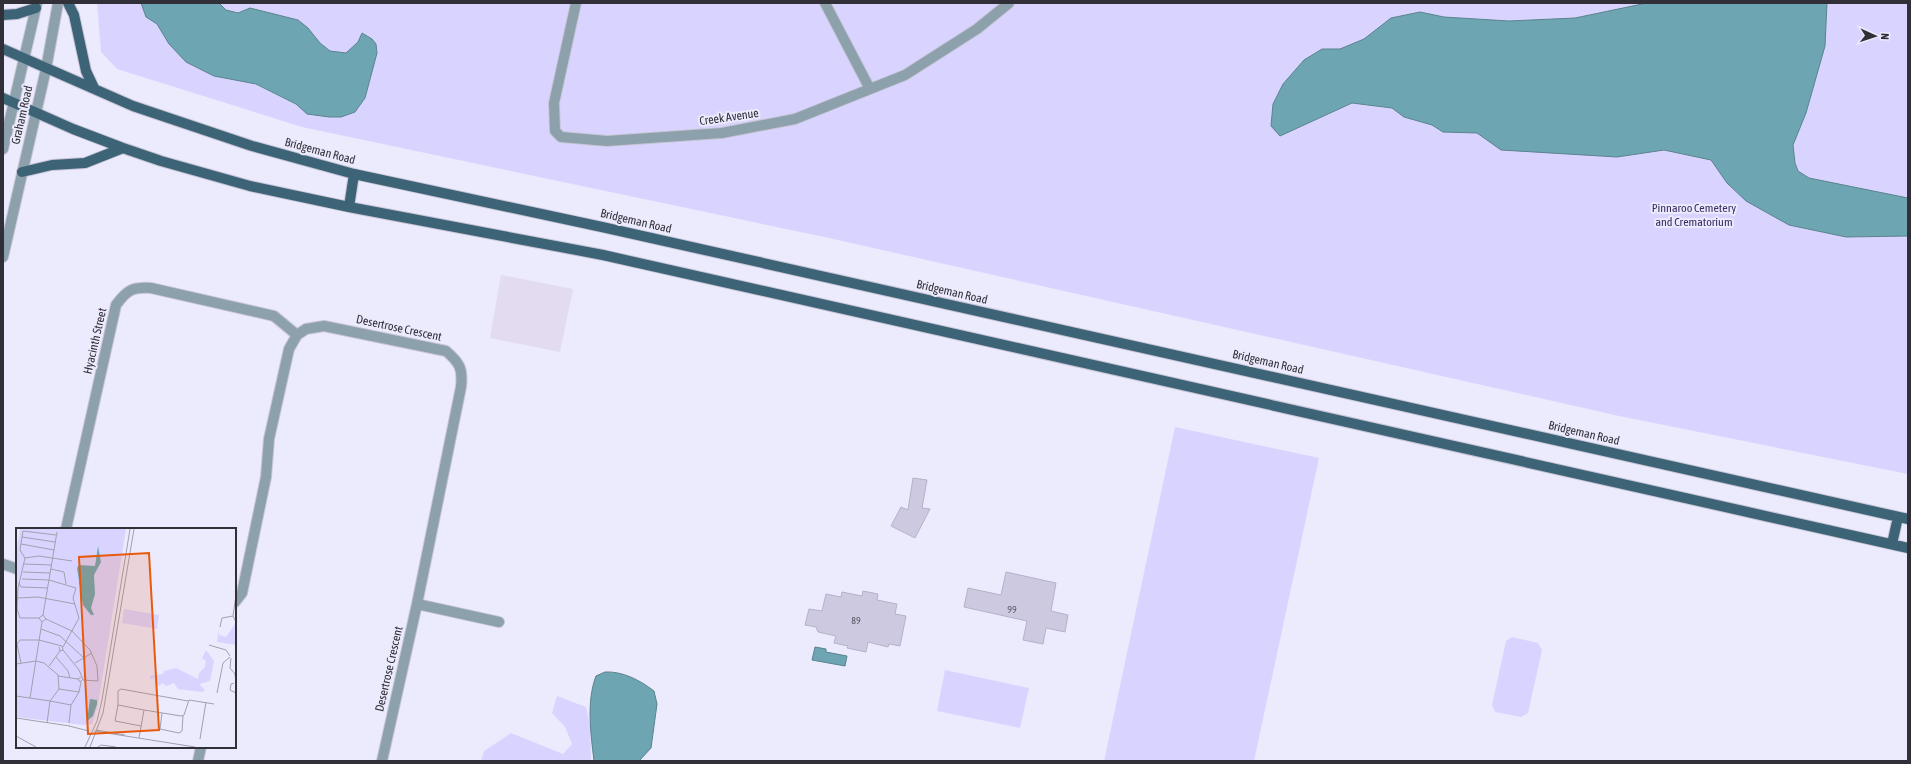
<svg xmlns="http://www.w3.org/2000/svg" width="1911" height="764" viewBox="0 0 1911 764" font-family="'Asap Condensed',sans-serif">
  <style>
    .industrial { fill: #e3dbef }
    .green { fill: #d9d4ff }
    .water { fill: #6da6b2; stroke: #5b838e }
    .building { fill: #ccc9e1; stroke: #b4b2c9 }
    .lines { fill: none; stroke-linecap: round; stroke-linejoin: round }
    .minor-casing { stroke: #c7c5d6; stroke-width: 12 }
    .major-casing { stroke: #c7c5d6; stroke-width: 12 }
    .minor { stroke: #8da1ac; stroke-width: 10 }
    .major { stroke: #3d6376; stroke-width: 10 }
    .labels { text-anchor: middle; stroke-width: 4; stroke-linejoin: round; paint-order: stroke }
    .number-label { font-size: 10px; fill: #585663 }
    .street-label { font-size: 12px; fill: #313039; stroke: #eceafd }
    .park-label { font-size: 12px; fill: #382c62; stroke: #eceafd }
    .inset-road { fill: none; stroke: #a1a0af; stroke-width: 1 }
    .view { fill: #e8590c; fill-opacity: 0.15; stroke: #e8590c; stroke-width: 2 }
    .inset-edge { fill: none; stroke: #313039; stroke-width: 2 }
  </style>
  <rect width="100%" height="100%" fill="#eceafd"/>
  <!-- industrial -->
  <path class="industrial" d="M 501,275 L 573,289 L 560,352 L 490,338 Z"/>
  <!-- green -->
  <path class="green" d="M 97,3 L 1908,3 L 1908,474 L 1619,416 L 829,238 L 302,127 L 117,69 L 101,52 Z
    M 1175,427 L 1319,458 L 1254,761 L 1104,761 Z
    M 1512,637 L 1538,643 L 1542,650 L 1528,713 L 1521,717 L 1495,712 L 1492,705 L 1506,641 Z
    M 945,670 L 1029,688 L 1020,728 L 937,711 Z
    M 557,696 L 586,707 L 590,726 L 591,761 L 481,761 L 484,751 L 511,733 L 563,754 L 572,744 L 565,727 L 552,713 Z"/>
  <!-- water -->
  <path class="water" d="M 141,3 L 219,3 L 226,10 L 238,13 L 250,8 L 298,20 L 308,28 L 320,43 L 330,51 L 346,53 L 358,42 L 362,33 L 372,39 L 376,44 L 377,53 L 365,98 L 355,112 L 341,117 L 329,117 L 307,114 L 296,104 L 256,84 L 214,76 L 186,62 L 169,44 L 157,24 L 146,17 Z
    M 1647,3 L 1827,3 L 1825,46 L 1806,113 L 1793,145 L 1795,163 L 1798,171 L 1809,178 L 1908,198 L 1908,236 L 1846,237 L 1789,225 L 1746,201 L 1727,183 L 1711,160 L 1664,150 L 1617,157 L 1501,150 L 1477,133 L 1443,132 L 1432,125 L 1404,117 L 1392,108 L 1352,103 L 1280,136 L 1271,126 L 1273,104 L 1283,84 L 1304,60 L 1322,49 L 1340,49 L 1364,39 L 1391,18 L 1420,12 L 1444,17 L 1509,21 L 1575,18 Z
    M 815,647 L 826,649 L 826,652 L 847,656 L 845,666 L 812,660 Z
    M 605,672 C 622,671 640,680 654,691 L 657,704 L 651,748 L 639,761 L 594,761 C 591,735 586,702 596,676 Z"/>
  <!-- building -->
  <path class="building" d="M 913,478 L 927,480 L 922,508 L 930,509 L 915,538 L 891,526 L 901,507 L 908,510 Z
    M 1006,572 L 1056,583 L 1051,611 L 1068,615 L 1065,632 L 1046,628 L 1043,644 L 1023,640 L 1027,621 L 964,607 L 968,588 L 1001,595 Z
    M 863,591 L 878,594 L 877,600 L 897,604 L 895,614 L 906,616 L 900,646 L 889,644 L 888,647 L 868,642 L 866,652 L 847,648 L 848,646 L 834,643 L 836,636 L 818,632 L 816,627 L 805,625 L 809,609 L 822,611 L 826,594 L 841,597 L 842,592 L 862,596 Z"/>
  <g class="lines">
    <!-- minor casing -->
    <g class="minor-casing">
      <path id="minor" d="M 576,3 L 554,103 L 555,131 L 561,137 L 607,141 L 722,133 L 795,119 L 905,75 L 977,29 L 1009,3
        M 825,3 L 870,89
        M 3,149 L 37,3
        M 3,257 L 46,69 L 58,3
        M 66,529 L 116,305 C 127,290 132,287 151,288 L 274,316 L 297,335
        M 3,564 L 17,569
        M 235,602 L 242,593 L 266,477 L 269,439 L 289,349 L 297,335 L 306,329 L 324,326 L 446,351 C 460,363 463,369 461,387 L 417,604 L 382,761
        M 417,604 L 499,622
        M 198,761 L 201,747"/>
    </g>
    <!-- major casing -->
    <g class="major-casing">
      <path id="major" d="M 68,3 L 74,15 L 86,71 L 94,88
        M 3,15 L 17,14 L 36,8
        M 3,49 L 133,106 L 252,146 L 354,174 L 602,227 L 1908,519
        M 3,98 L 73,129 L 123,148 L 161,161 L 250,186 L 349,207 L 603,255 L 1908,548
        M 22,172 L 52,165 L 85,163 L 123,148
        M 349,207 L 354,174
        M 1892,544 L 1898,517"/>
    </g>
    <!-- minor -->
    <use href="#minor" class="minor"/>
    <!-- major -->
    <use href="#major" class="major"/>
  </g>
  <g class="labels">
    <!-- number labels -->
    <g class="number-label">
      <text x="1012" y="613">99</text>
      <text x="856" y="624">89</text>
    </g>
    <!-- street labels -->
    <g class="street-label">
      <text transform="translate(22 115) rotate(-77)" y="4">Graham Road</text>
      <text transform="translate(729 117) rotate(-8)" y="4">Creek Avenue</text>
      <text transform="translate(320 151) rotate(15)" y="4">Bridgeman Road</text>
      <text transform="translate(636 221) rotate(13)" y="4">Bridgeman Road</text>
      <text transform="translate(952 292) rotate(13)" y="4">Bridgeman Road</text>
      <text transform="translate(399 328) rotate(12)" y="4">Desertrose Crescent</text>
      <text transform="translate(95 341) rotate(-77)" y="4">Hyacinth Street</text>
      <text transform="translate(1268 362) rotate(13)" y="4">Bridgeman Road</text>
      <text transform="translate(1584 433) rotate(13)" y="4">Bridgeman Road</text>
      <text transform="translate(389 669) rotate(-77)" y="4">Desertrose Crescent</text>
    </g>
    <!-- park labels -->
    <g class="park-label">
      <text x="1694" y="212">Pinnaroo Cemetery<tspan x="1694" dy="14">and Crematorium</tspan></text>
    </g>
  </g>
  <!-- overview -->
  <g transform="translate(16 528)">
    <rect width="220" height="220" fill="#eceafd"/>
    <path d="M 4,1 L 110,1 L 82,177 L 76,196 L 67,197 L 0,189 L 0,25 ZM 108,81 L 143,87 L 141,101 L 106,95 ZM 219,96 L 220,117 L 201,114 L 203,101 L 203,107 L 210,109 ZM 190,122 L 198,133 L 194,153 L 183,156 L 189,162 L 186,164 L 162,161 L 158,155 L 151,158 L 146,155 L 143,158 L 139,157 L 139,150 L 134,151 L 134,148 L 147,146 L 148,143 L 160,140 L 182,151 L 183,145 L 189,139 L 190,133 L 186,130 Z" fill="#d9d4ff"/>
    <path d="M 82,18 L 85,34 L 78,47 L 79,66 L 75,80 L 78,87 L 75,87 L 67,77 L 61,40 L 63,37 L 79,38 ZM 74,171 L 81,172 L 81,176 L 77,188 L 71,193 Z" fill="#6da6b2"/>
    <path class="inset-road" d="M 6,9 L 39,14M 5,16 L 38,22M 9,30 L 2,60 L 1,81 L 4,90 L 23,90M 9,30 L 4,22 L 7,3 L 40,7M 9,30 L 23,28 L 56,33M 8,36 L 36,37M 35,41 L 48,44 L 50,56M 7,44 L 34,45M 6,51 L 33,52 L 60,60 L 57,70 L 63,90 L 47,119M 3,55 L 5,59 L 32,60M 220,67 L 217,88 L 220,94M 2,70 L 22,69 L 59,76M 27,87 L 23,90 L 26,94 L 30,91 L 27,87 L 41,4M 30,91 L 56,103 L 74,122 L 81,138 L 82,153 L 67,152M 204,99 L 206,90 L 217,88M 25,101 L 44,108 L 68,130M 193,117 L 210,122 L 214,128M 47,122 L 63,142 L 67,151 L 64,154 L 62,151 L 65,149M 40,129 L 52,143 L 54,150M 215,130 L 214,140 L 219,146 L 220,154M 5,135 L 1,116 L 4,112 L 23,112 L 46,118 L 47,122 L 44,123 L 43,119M 59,135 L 76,125M 0,136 L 20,133 L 28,135 L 42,147 L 43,161 L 34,173 L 55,177 L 63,164 L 65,154M 33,138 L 44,123M 42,148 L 62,151M 218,155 L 215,156 L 214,162 L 220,165M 43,161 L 63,164M 201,165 L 207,135 L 214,129M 0,168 L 34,173 L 31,195M 14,170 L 26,94M 102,177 L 99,193 L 125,198M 128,182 L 102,177 L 102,163 L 105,161 L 172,173M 146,185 L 144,201 L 163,205 L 166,203 L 167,188M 0,190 L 54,198M 53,195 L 55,177M 53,198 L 73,203M 80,202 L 109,207M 78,203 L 179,219M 0,208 L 20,219M 123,210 L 128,182 L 165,188 L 168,187 L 173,172 L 198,176M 184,211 L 190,174M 69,219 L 81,193 L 86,172 L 114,1M 74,219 L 87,185 L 118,1M 82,219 L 85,217 L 100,219"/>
    <path class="view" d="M 133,25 L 143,202 L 72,206 L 63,29 Z"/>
    <rect width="220" height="220" class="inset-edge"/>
  </g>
  <!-- border -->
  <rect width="1911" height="764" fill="none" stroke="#313039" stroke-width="8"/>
  <!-- north arrow -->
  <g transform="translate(1875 36) rotate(93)" stroke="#eceafd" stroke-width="3" paint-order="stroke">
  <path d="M0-3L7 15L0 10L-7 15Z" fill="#313039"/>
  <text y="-6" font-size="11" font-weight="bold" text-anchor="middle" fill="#313039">N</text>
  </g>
</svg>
